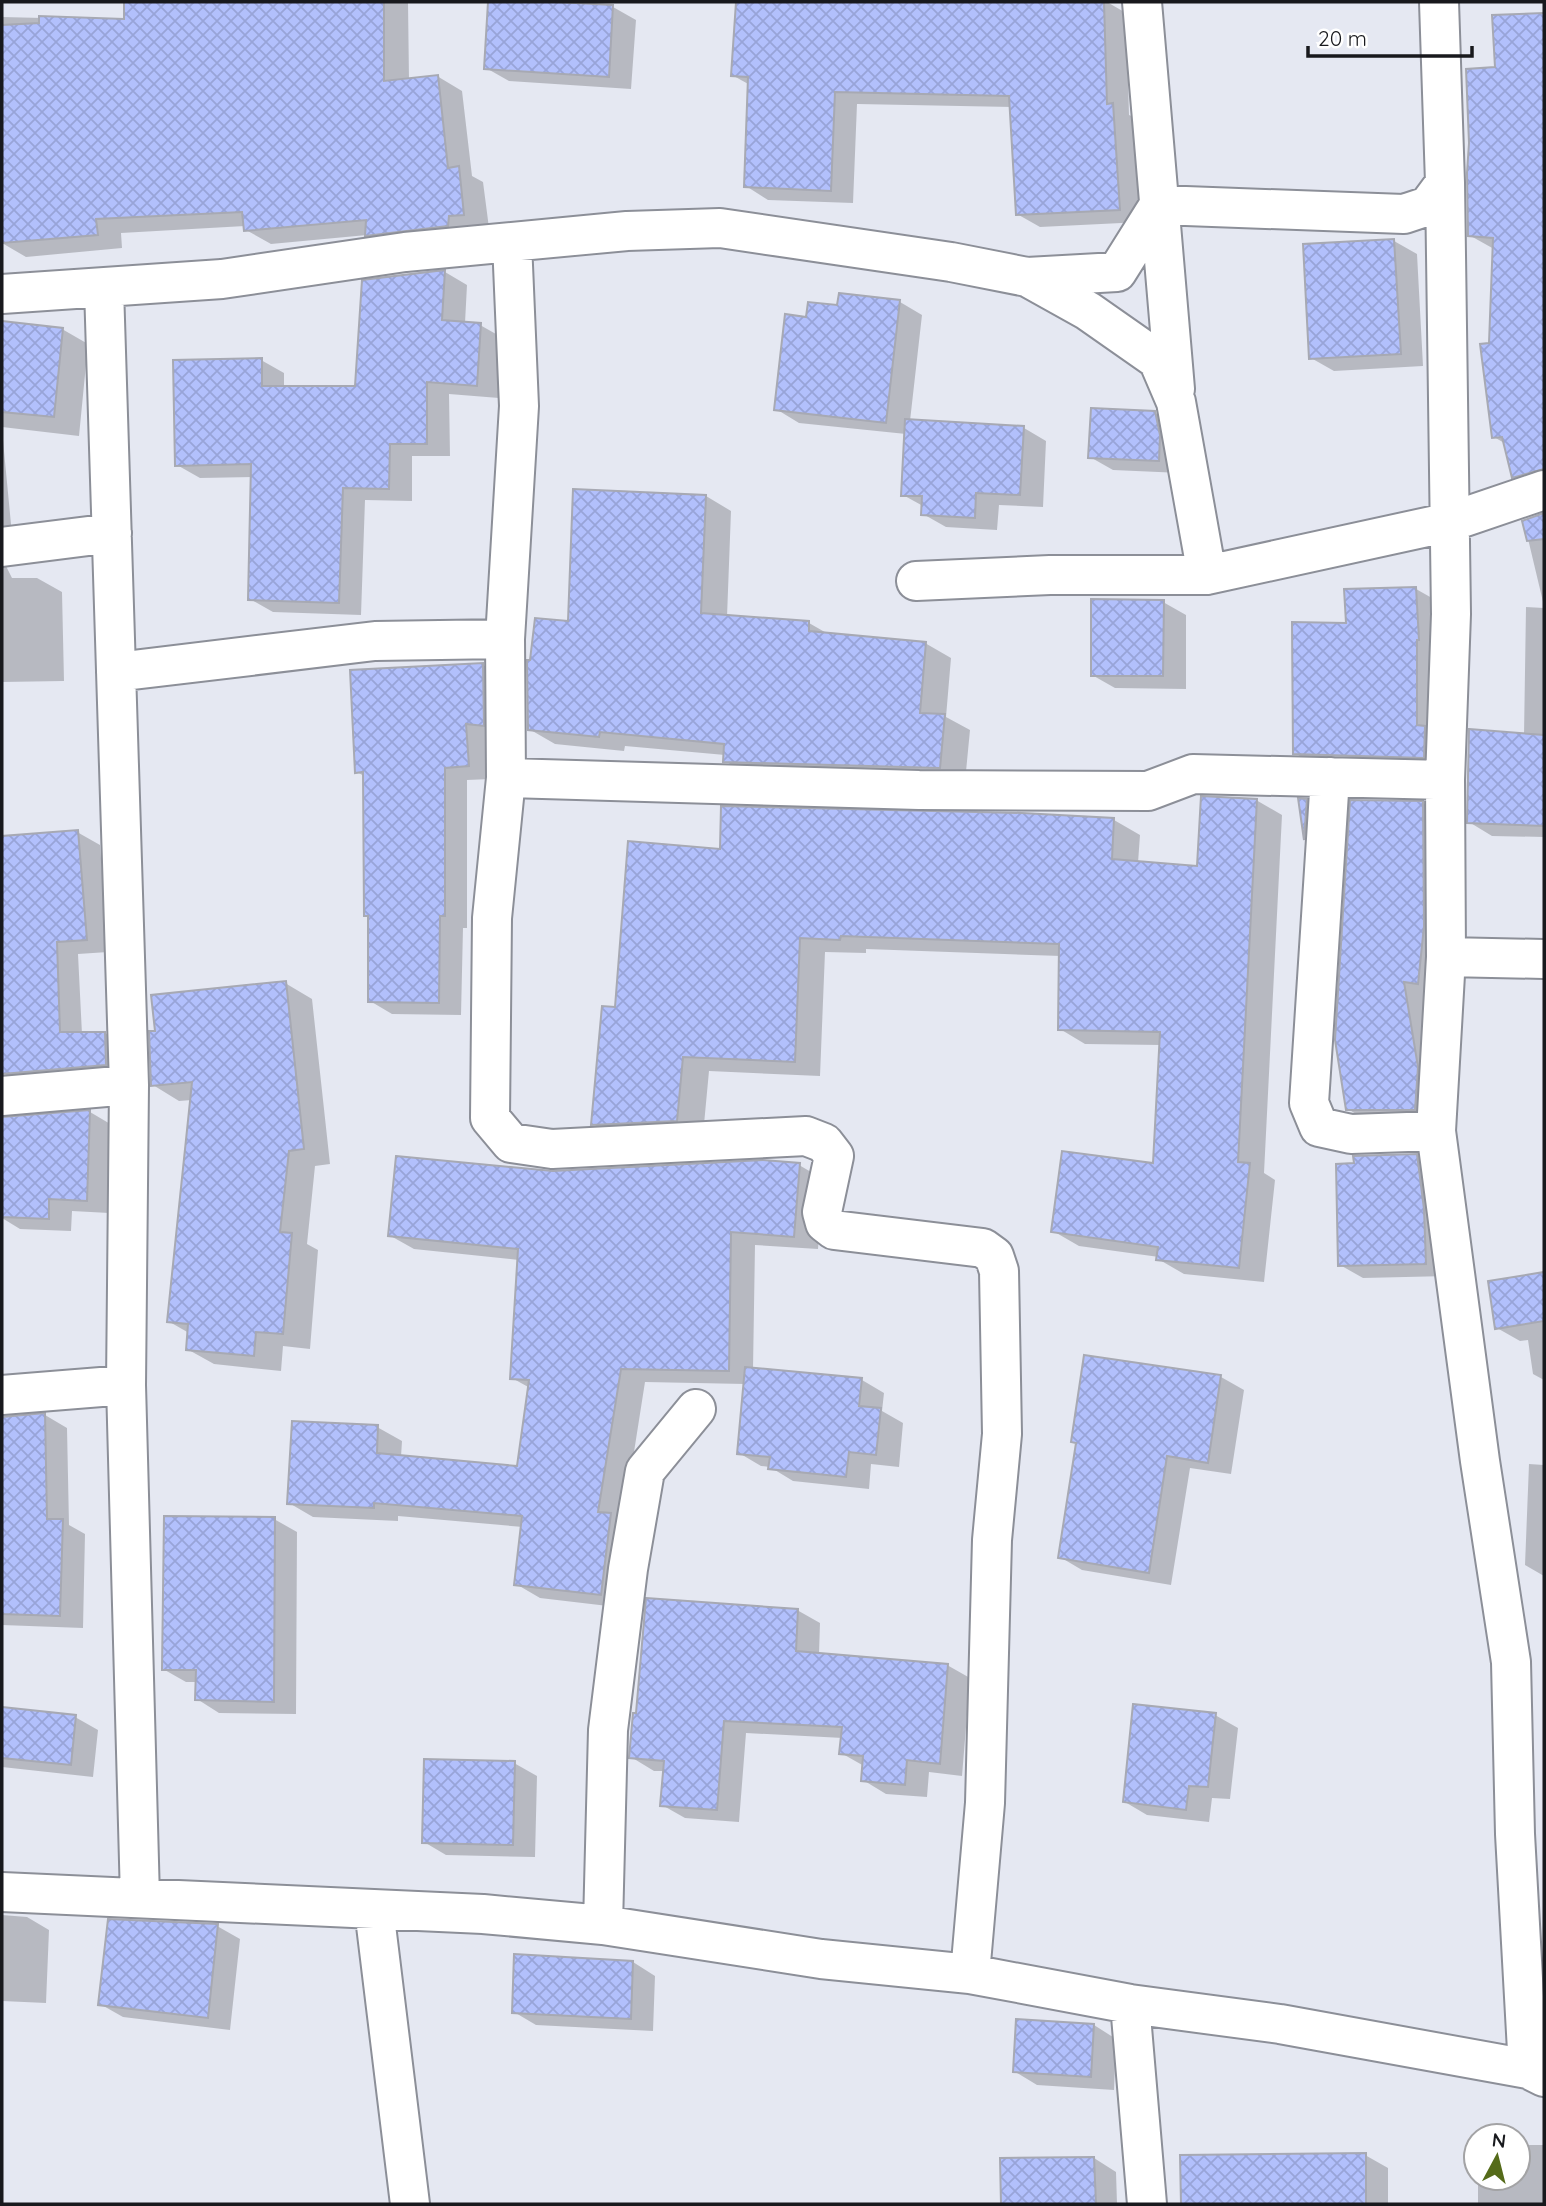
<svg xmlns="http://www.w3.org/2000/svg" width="1546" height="2206" viewBox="0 0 1546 2206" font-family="Quicksand,sans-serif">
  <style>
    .shadow { fill: #0003 }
    .building { fill: url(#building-cross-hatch); stroke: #a7a9b3; stroke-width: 2 }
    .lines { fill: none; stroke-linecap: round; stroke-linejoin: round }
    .street-casing { stroke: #8c8f98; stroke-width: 42 }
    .street { stroke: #fff; stroke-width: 38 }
  </style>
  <defs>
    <pattern id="building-cross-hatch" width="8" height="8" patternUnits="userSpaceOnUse" patternTransform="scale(1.75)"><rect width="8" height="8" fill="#b2c0fc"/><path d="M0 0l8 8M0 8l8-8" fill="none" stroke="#98a4d8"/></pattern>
  </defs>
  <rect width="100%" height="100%" fill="#e5e8f2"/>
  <!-- shadow -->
  <path class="shadow" d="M 126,2 L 408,2 L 409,80 L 437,76 L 462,91 L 472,176 L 483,182 L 489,228 L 391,249 L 367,235 L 271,244 L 246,230 L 245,226 L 121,233 L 122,248 L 26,257 L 2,243 L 2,17 L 126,20 Z
    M 490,2 L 613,7 L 636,20 L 631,89 L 509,81 L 486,68 Z
    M 737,2 L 1107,2 L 1126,13 L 1129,115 L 1136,118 L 1142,222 L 1040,227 L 1017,214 L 1012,107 L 857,104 L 853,203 L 768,200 L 746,186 L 750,85 L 732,75 Z
    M 1544,14 L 1544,487 L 1536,490 L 1514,477 L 1506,444 L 1494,437 L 1490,344 L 1494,249 L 1469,235 L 1496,68 L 1494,17 Z
    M 1394,241 L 1417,254 L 1423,366 L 1334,371 L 1311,358 Z
    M 445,272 L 467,285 L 465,323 L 480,325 L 503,338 L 499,398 L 449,394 L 450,456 L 412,456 L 412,501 L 365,500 L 361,615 L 273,612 L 250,599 L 253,477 L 200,478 L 177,465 L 261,360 L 284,373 L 284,388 L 356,388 Z
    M 900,302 L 922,315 L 910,421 L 1024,428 L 1046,441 L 1043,507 L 999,505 L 997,530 L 946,527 L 923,514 L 923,506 L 903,495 L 906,434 L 799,423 L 776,409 L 808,319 L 839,307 Z
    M 2,323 L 62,329 L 88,344 L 79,436 L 2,427 Z
    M 1155,413 L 1178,426 L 1181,473 L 1113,470 L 1090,457 Z
    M 2,430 L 13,545 L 7,554 L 6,566 L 12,578 L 37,578 L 62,592 L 64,681 L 2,682 Z
    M 706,496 L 731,511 L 727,617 L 809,623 L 830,635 L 925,643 L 951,658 L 946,717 L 970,730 L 965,782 L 750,776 L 725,761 L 725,755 L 625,746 L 624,751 L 555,744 L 529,729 L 569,623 Z
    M 1544,515 L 1544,606 L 1524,522 Z
    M 1416,589 L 1439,602 L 1446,770 L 1318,767 L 1295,753 L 1347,624 Z
    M 1163,602 L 1186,615 L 1186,689 L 1115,688 L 1092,675 Z
    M 1526,607 L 1544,608 L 1544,837 L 1492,836 L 1469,822 L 1524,735 Z
    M 483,665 L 506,678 L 491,779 L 467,780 L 467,928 L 463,928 L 461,1015 L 392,1014 L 370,1001 L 370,917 L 366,915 L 364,776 L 357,772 Z
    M 1256,800 L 1282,815 L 1264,1173 L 1275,1180 L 1264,1282 L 1184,1274 L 1158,1259 L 1159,1257 L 1079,1246 L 1053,1231 L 1155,1165 L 1161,1045 L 1085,1044 L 1060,1029 L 1061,956 L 866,949 L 866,953 L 825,952 L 820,1076 L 709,1071 L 703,1135 L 618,1139 L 593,1124 L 616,1009 L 721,851 L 1022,815 L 1114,820 L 1140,835 L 1138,863 L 1198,868 Z
    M 1300,800 L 1306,800 L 1329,813 L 1327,851 L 1306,839 Z
    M 1423,803 L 1446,816 L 1438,1122 L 1370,1123 L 1348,1109 Z
    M 77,832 L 100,845 L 108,952 L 78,954 L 82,1034 L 105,1033 L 127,1046 L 128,1077 L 25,1086 L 3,1073 L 2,1069 L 2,838 Z
    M 285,983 L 312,999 L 330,1164 L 315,1166 L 307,1244 L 318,1250 L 310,1349 L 283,1346 L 281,1371 L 214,1364 L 187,1349 L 189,1333 L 168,1321 L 192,1100 L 179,1101 L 153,1085 Z
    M 90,1112 L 112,1125 L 109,1213 L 72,1211 L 71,1231 L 20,1229 L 2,1218 L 2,1119 Z
    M 1417,1155 L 1439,1169 L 1448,1276 L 1363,1278 L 1340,1265 Z
    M 799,1165 L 823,1179 L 818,1249 L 755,1245 L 753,1370 L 862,1380 L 884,1393 L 882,1411 L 903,1423 L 899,1467 L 871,1464 L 869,1489 L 793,1481 L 770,1467 L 761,1466 L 739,1453 L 745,1384 L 645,1382 L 623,1522 L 625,1608 L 540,1598 L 516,1584 L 523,1527 L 398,1516 L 398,1521 L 313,1517 L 289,1503 L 377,1427 L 402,1441 L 401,1457 L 518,1467 L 530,1388 L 512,1378 L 519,1260 L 414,1249 L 389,1235 L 553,1173 Z
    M 1544,1273 L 1544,1380 L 1533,1374 L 1528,1340 L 1520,1341 L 1497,1328 L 1490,1283 Z
    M 1085,1357 L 1221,1377 L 1244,1390 L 1231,1474 L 1190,1468 L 1171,1585 L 1082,1570 L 1060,1557 L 1078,1444 Z
    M 45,1415 L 67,1428 L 69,1525 L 85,1534 L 83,1628 L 2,1625 L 2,1418 Z
    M 1529,1464 L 1544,1465 L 1544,1576 L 1525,1565 Z
    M 274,1519 L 297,1532 L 296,1714 L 219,1713 L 197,1699 L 197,1682 L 186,1682 L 163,1669 Z
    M 797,1610 L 820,1623 L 819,1654 L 947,1665 L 970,1678 L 962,1776 L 929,1772 L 927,1797 L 886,1794 L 863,1780 L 864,1766 L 841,1753 L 843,1738 L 746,1733 L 739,1822 L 685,1818 L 662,1805 L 665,1771 L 654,1771 L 631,1757 Z
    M 2,1709 L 75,1717 L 98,1730 L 93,1777 L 2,1767 Z
    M 1215,1715 L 1238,1728 L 1230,1799 L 1212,1798 L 1209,1822 L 1147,1815 L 1125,1802 Z
    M 514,1763 L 537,1776 L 535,1857 L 446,1855 L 424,1842 Z
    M 2,1915 L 27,1917 L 49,1930 L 46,2003 L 2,2001 Z
    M 217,1926 L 240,1939 L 230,2030 L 123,2017 L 100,2004 Z
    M 633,1962 L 655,1976 L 653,2031 L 536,2025 L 514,2012 Z
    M 1094,2025 L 1116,2039 L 1114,2090 L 1037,2085 L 1014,2071 Z
    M 1518,2145 L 1544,2145 L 1544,2204 L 1478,2204 L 1478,2178 L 1518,2178 Z
    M 1365,2155 L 1388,2168 L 1388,2204 L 1183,2204 L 1181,2157 Z
    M 1094,2158 L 1116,2172 L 1117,2204 L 1003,2204 L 1002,2160 Z"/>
  <!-- building -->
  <path class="building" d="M 124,2 L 384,2 L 384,81 L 438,75 L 448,168 L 459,166 L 464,215 L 449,216 L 448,226 L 365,236 L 366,220 L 244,231 L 242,212 L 96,219 L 98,235 L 2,243 L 2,25 L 39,23 L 39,16 L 124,19 Z
    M 488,2 L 557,2 L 613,5 L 609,77 L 484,69 Z
    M 736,2 L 1104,2 L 1107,104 L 1113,103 L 1120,210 L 1016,215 L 1009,96 L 835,92 L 831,191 L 744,187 L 748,77 L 731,76 Z
    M 1544,13 L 1544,469 L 1512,478 L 1502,437 L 1492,438 L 1480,344 L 1489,343 L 1493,238 L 1468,236 L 1467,173 L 1469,143 L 1466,69 L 1495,67 L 1492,15 Z
    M 1394,239 L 1401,354 L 1309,359 L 1303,244 Z
    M 445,270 L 442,320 L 481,323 L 477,386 L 427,382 L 427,444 L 390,444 L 389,489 L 343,488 L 339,603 L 248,600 L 251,464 L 175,466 L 173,360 L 262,358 L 262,386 L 355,386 L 362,280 Z
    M 839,293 L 900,300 L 886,423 L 774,410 L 785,314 L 806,317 L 808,302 L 837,305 Z
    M 2,321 L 63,328 L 54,417 L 2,412 Z
    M 1091,408 L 1155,411 L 1160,435 L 1159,461 L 1088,458 Z
    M 905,419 L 1024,426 L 1020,495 L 976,493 L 975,518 L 921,515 L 922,496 L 901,496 Z
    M 573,489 L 706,495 L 701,613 L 809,621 L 809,631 L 926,642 L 920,713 L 945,714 L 940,768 L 723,762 L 724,744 L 600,732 L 599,737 L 528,730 L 527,660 L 530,660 L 535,618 L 568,621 Z
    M 1544,513 L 1544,539 L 1527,541 L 1522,521 Z
    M 1416,587 L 1419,640 L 1417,640 L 1417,725 L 1425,726 L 1424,758 L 1293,754 L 1292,622 L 1346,623 L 1344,589 Z
    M 1091,599 L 1164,600 L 1163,676 L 1091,676 Z
    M 483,663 L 484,726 L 466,724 L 469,766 L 445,768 L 445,916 L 440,916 L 439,1003 L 368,1002 L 368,916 L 364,916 L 363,772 L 355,773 L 350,670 Z
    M 1469,729 L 1544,735 L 1544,826 L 1467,823 Z
    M 1201,796 L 1257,799 L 1238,1162 L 1250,1163 L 1239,1268 L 1156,1260 L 1158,1247 L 1051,1232 L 1062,1151 L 1153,1163 L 1160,1032 L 1058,1030 L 1059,944 L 841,936 L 840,940 L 800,938 L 795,1062 L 683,1057 L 677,1121 L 591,1125 L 602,1006 L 615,1007 L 628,841 L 720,849 L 721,806 L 1022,813 L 1114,818 L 1112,859 L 1197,866 Z
    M 1298,798 L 1307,799 L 1304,840 Z
    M 1350,800 L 1423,801 L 1424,926 L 1418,984 L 1404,982 L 1418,1067 L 1415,1110 L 1346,1110 L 1335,1040 Z
    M 78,830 L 87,940 L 57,942 L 60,1032 L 105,1032 L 106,1065 L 2,1074 L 2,836 Z
    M 286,981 L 304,1149 L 289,1151 L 280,1232 L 292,1233 L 283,1334 L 256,1332 L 254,1356 L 186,1350 L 188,1324 L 167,1322 L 192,1082 L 151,1086 L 149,1031 L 155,1031 L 151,995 Z
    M 90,1110 L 87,1201 L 49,1199 L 49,1219 L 2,1217 L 2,1117 Z
    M 1417,1154 L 1424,1209 L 1426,1264 L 1338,1266 L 1336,1164 L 1354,1163 L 1353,1156 Z
    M 396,1156 L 553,1171 L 763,1160 L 800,1163 L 794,1237 L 731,1232 L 729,1371 L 621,1369 L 598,1512 L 611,1513 L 601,1595 L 514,1585 L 522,1516 L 374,1503 L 374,1508 L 287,1504 L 292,1421 L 378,1425 L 377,1453 L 517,1466 L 529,1380 L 510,1379 L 518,1249 L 388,1236 Z
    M 1544,1272 L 1544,1321 L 1495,1329 L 1488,1281 Z
    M 1084,1355 L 1221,1375 L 1208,1463 L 1167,1456 L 1149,1573 L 1058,1558 L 1076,1443 L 1071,1442 Z
    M 745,1367 L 862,1378 L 859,1406 L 881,1408 L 876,1455 L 849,1452 L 846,1477 L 768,1469 L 770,1457 L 737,1454 Z
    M 45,1413 L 47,1519 L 63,1519 L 60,1616 L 2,1614 L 2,1417 Z
    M 164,1516 L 275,1517 L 274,1702 L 195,1700 L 196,1670 L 162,1670 Z
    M 646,1598 L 798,1609 L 796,1651 L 948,1664 L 940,1764 L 907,1760 L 905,1785 L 861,1781 L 863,1756 L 839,1754 L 842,1727 L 724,1721 L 717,1810 L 660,1806 L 664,1761 L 629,1758 L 633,1713 L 636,1713 Z
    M 1133,1704 L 1216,1713 L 1208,1787 L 1189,1786 L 1186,1810 L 1123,1802 Z
    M 2,1707 L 76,1715 L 71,1765 L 2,1758 Z
    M 424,1759 L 515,1761 L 513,1845 L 422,1843 Z
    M 108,1919 L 218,1924 L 208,2018 L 98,2005 Z
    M 514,1954 L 633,1961 L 631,2019 L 512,2013 Z
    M 1016,2019 L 1094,2024 L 1091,2077 L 1013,2072 Z
    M 1366,2153 L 1366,2204 L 1181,2204 L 1180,2155 Z
    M 1094,2157 L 1096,2204 L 1001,2204 L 1000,2158 Z"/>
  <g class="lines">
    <!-- street casing -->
    <g class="street-casing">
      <path id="street" d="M 1142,2 L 1175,389
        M 1445,183 L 1451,614 L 1445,780 L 1446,957 L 1436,1131 L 1480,1461 L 1511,1662 L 1515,1834 L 1528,2069 L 1544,2077
        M 512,242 L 519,406 L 505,639 L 506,778 L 492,918 L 490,1118 L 511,1143 L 552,1149 L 806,1136 L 824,1143 L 834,1156 L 822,1212 L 825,1223 L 834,1230 L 983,1248 L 994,1256 L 999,1271 L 1002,1434 L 992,1540 L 985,1803 L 970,1974
        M 1027,277 L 1117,272 L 1159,205 L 1404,214 L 1428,206 L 1445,183 L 1439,2
        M 104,288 L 129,1085 L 126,1385 L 140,1898
        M 2,294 L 222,279 L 405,252 L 627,231 L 720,228 L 951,262 L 1027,277 L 1088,311 L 1158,360 L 1176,402 L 1207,575
        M 2,547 L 112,533
        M 916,581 L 1050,575 L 1207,575 L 1450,522 L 1544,490
        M 116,672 L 375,641 L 505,639
        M 1330,777 L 1309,1103 L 1319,1127 L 1351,1134 L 1436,1131
        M 506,778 L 919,790 L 1148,791 L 1193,774 L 1445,780
        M 1446,957 L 1544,959
        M 2,1096 L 129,1085
        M 2,1395 L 126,1385
        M 2,1892 L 483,1914 L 603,1925 L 821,1959 L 970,1974 L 1130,2004 L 1280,2024 L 1528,2069 L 1544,2069
        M 374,1909 L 410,2204
        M 603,1925 L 608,1730 L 628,1569 L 645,1471 L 696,1409
        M 1130,2004 L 1147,2204"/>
    </g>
    <!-- street -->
    <use href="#street" class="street"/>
  </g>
  <!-- border -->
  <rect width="1546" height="2206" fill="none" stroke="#18191d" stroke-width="7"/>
  <!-- north arrow -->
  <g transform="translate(1497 2157) rotate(7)"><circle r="33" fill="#ffffff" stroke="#a3a3a5" stroke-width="2"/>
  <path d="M0-5L12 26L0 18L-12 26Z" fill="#556b1a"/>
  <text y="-10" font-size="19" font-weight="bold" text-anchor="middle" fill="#18191d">N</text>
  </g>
  <!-- scale -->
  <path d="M1308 46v10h164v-10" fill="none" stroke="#18191d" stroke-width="3.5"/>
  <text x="1318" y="46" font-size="21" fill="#18191d" stroke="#ffffff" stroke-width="5" paint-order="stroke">20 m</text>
</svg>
